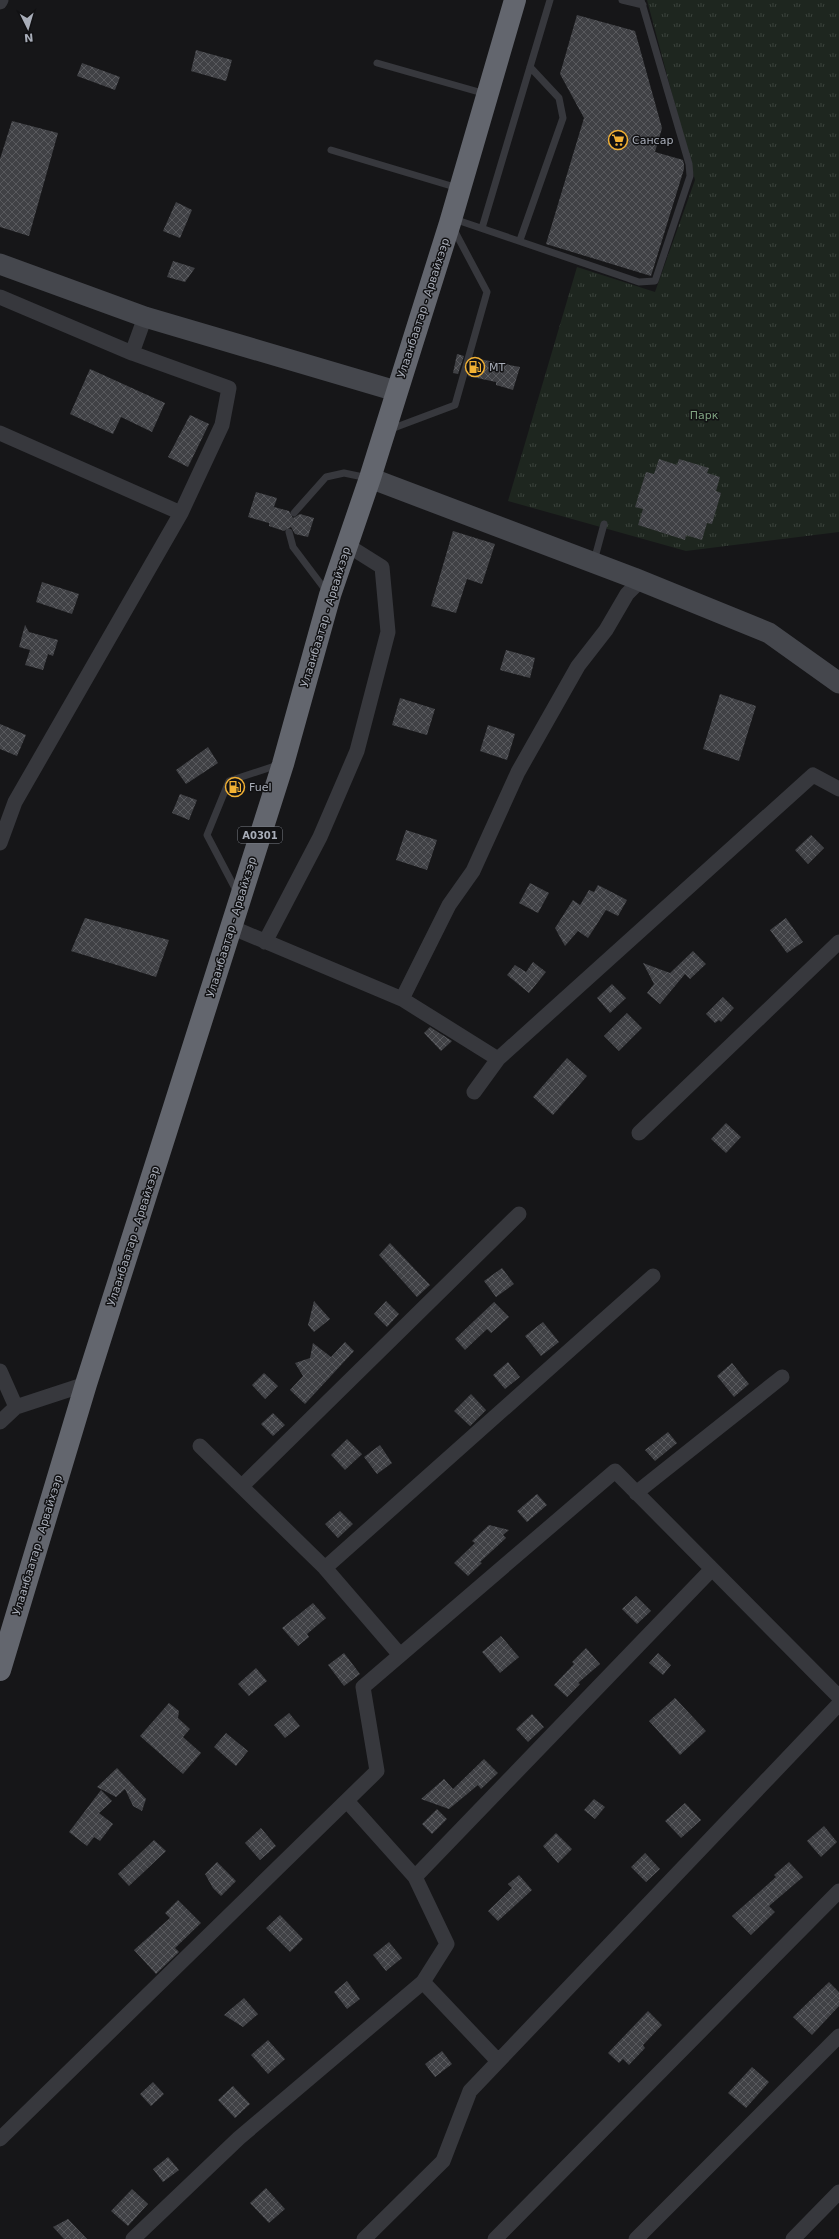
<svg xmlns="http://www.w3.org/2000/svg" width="839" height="2239" viewBox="0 0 839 2239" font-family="'DejaVu Sans',sans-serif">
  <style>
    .park { fill: url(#park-tufts) }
    .building { fill: url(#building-cross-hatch) }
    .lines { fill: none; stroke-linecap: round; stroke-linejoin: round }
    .lane { stroke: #37383d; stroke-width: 7 }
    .street { stroke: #37383d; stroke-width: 15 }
    .secondary { stroke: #45474d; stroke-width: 21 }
    .highway { stroke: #63666e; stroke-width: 22 }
    .labels { text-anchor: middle; stroke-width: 3; stroke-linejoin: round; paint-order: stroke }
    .shield { fill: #111113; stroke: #7b7e86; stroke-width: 1 }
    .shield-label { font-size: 10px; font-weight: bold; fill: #a8adb8 }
    .poi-label { font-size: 11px; fill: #a8adb8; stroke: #111113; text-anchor: start }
    .street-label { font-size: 11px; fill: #a8adb8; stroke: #111113 }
    .park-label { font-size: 11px; fill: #7fa381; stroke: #111113 }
  </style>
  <defs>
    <pattern id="park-tufts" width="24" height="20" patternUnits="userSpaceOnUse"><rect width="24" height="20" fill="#1e261f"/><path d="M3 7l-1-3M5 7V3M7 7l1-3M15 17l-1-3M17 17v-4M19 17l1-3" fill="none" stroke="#3c433d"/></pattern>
    <pattern id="building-cross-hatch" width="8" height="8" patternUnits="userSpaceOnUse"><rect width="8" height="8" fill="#404145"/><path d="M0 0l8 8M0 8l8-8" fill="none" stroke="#595a5e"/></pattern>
  </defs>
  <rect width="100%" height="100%" fill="#161618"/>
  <!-- park -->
  <path class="park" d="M 647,0 L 839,0 L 839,532 L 686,551 L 508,501 L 577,267 L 655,292 L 695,180 Z"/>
  <!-- building -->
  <path class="building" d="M 577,15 L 635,31 L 662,128 L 655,152 L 683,160 L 684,165 L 684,169 L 651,276 L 546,244 L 584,118 L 560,74 Z
    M 196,50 L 232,60 L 226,81 L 191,71 Z
    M 82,63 L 120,77 L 115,90 L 77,76 Z
    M 12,121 L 58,133 L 29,236 L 0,227 L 0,159 Z
    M 176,202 L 192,210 L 180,238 L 163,231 Z
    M 173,261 L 195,268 L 185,282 L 167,277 Z
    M 457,354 L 464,356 L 458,374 L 453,373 Z
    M 474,358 L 520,367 L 513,390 L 496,385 L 496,382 L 468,376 Z
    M 90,369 L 165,403 L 152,432 L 121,417 L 113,434 L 70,414 Z
    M 190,415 L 209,424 L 188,467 L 168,457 Z
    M 659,459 L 677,465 L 679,459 L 709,468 L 707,473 L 720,477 L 716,491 L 721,493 L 712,524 L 707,523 L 702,540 L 686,535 L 685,540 L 638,525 L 643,509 L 635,507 L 646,472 L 654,474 Z
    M 256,492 L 277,498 L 274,507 L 289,511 L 293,518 L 300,514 L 314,518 L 308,537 L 295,534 L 291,527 L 284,531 L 269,526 L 269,523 L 248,517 Z
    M 453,531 L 495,544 L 482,584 L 467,579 L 456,613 L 431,606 Z
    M 42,582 L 79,594 L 72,614 L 36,602 Z
    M 25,625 L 29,632 L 58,640 L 53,656 L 48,654 L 43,670 L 25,665 L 30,650 L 19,647 Z
    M 506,650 L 535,658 L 530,678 L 500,670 Z
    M 720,694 L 756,706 L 739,761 L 703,749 Z
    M 400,698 L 435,709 L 427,735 L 392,725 Z
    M 0,724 L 26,735 L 17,756 L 0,749 Z
    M 488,725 L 515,734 L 507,760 L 480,751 Z
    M 208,747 L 218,763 L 186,784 L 176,770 Z
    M 180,794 L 197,800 L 189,820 L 172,813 Z
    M 406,830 L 437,840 L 427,870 L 396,860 Z
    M 811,835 L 824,848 L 808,864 L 795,850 Z
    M 530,883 L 549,893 L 538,913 L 519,903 Z
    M 598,885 L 627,900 L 618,916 L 606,910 L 588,938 L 578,931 L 565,946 L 555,928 L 573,900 L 580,905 L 589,890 L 594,892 Z
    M 85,918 L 169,940 L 156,977 L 71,951 Z
    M 786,918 L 803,942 L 787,953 L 770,930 Z
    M 693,951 L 706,964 L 690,979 L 685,974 L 660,1004 L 647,993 L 654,984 L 643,963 L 670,973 Z
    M 533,962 L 546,972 L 529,993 L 507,975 L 515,965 L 526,972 Z
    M 612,984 L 626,998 L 610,1013 L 597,998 Z
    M 723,997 L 734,1008 L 721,1022 L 719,1020 L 715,1023 L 706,1014 Z
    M 627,1013 L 642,1028 L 619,1051 L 604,1036 Z
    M 430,1027 L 452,1041 L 441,1051 L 424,1033 Z
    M 567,1058 L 587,1076 L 553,1115 L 533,1097 Z
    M 726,1123 L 741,1137 L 726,1153 L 711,1139 Z
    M 390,1243 L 430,1285 L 417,1297 L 379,1255 Z
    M 502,1268 L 514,1284 L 496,1297 L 484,1281 Z
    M 314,1301 L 330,1319 L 314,1332 L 308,1325 Z
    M 386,1301 L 399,1314 L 387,1327 L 374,1314 Z
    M 494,1302 L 509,1317 L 491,1333 L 487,1329 L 465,1350 L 455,1339 Z
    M 543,1322 L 559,1342 L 541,1356 L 525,1336 Z
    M 345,1342 L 354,1351 L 305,1404 L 290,1390 L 303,1376 L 295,1363 L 310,1358 L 313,1343 L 331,1357 Z
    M 508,1362 L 520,1377 L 505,1389 L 493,1375 Z
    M 732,1363 L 749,1384 L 734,1397 L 717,1376 Z
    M 264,1373 L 278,1386 L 265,1399 L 252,1385 Z
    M 471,1394 L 486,1410 L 470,1426 L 454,1411 Z
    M 273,1413 L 285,1425 L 273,1436 L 261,1424 Z
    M 668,1432 L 677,1443 L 655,1461 L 645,1450 Z
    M 347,1439 L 362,1454 L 345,1470 L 331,1455 Z
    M 380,1445 L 392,1463 L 377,1474 L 364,1457 Z
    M 537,1494 L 547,1505 L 527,1522 L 517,1511 Z
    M 340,1511 L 353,1524 L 338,1538 L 325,1524 Z
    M 489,1525 L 509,1530 L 503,1535 L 506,1538 L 480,1562 L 482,1563 L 468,1576 L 454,1563 L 475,1543 L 472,1541 Z
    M 636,1596 L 651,1611 L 637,1624 L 622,1609 Z
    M 313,1603 L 326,1618 L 307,1634 L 309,1637 L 298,1646 L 282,1628 Z
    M 501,1636 L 519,1657 L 500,1673 L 482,1652 Z
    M 586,1648 L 600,1664 L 578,1683 L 580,1684 L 567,1697 L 554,1685 L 574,1664 L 572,1662 Z
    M 344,1653 L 360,1674 L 344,1686 L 328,1665 Z
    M 658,1653 L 671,1665 L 663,1675 L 649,1663 Z
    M 256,1668 L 267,1681 L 249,1696 L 238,1684 Z
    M 675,1698 L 706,1731 L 680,1755 L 649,1721 Z
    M 169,1703 L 179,1711 L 178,1718 L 190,1729 L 183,1737 L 201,1753 L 183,1774 L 140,1736 Z
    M 289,1713 L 300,1726 L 285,1738 L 274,1725 Z
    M 532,1714 L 544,1727 L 528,1742 L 516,1729 Z
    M 226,1733 L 248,1751 L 236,1766 L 214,1747 Z
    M 484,1759 L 498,1773 L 481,1789 L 478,1785 L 449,1809 L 421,1799 L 444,1779 L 453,1789 Z
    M 117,1768 L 146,1799 L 142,1811 L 133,1806 L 125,1789 L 116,1797 L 97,1787 Z
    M 101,1790 L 112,1801 L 99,1813 L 113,1824 L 100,1841 L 94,1837 L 87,1846 L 69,1832 Z
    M 594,1799 L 605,1807 L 595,1819 L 584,1810 Z
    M 685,1803 L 701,1820 L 681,1838 L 665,1821 Z
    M 437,1809 L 447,1819 L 432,1834 L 422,1824 Z
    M 824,1826 L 837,1842 L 821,1857 L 807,1841 Z
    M 261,1828 L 276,1846 L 260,1860 L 245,1843 Z
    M 556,1833 L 572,1849 L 558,1863 L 543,1846 Z
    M 154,1840 L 166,1851 L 129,1886 L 118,1874 Z
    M 645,1853 L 660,1869 L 646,1882 L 631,1867 Z
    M 217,1862 L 236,1881 L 221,1896 L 213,1888 L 205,1874 Z
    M 789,1862 L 803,1877 L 769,1906 L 775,1912 L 751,1935 L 732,1916 L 776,1877 L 774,1875 Z
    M 519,1875 L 532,1890 L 498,1921 L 488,1911 L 512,1888 L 508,1884 Z
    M 178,1900 L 201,1923 L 175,1948 L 179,1952 L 156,1974 L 134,1950 L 170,1918 L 165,1913 Z
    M 280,1915 L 303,1939 L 290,1952 L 266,1928 Z
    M 389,1942 L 402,1958 L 386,1971 L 373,1955 Z
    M 347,1981 L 360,1999 L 347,2009 L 334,1992 Z
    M 829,1982 L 839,1992 L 839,2006 L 812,2035 L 793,2017 Z
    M 244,1998 L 258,2014 L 243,2027 L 224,2015 Z
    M 648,2011 L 662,2025 L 643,2045 L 645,2048 L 629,2065 L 623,2059 L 619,2063 L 608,2053 Z
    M 268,2040 L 285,2059 L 268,2074 L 251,2055 Z
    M 442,2051 L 452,2064 L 435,2077 L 425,2064 Z
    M 752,2067 L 769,2082 L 746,2108 L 728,2093 Z
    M 153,2082 L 164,2094 L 151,2106 L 140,2094 Z
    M 233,2086 L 250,2104 L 235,2118 L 218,2100 Z
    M 168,2157 L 179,2170 L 163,2182 L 153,2169 Z
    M 266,2188 L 285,2209 L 269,2223 L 250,2203 Z
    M 132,2189 L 148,2204 L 128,2226 L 111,2211 Z
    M 68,2219 L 87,2239 L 64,2239 L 53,2227 Z"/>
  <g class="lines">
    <!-- lane -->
    <path class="lane" d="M 622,0 L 643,5
      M 377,63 L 486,94
      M 331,150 L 458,188
      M 454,219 L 639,282 L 655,281 L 690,176 L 689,164 L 641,0
      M 482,228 L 550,0
      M 520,240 L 563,118 L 559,98 L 530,67
      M 391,429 L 455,405 L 487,292 L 453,228
      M 294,513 L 326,477 L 344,473 L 368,478
      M 289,532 L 293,547 L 327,592
      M 594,561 L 604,524
      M 237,892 L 207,835 L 229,781 L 278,765"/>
    <!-- street -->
    <path class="street" d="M 0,2 L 1,0
      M 0,297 L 132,353
      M 0,433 L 181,513
      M 0,843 L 15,802 L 181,513 L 222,425 L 229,388 L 132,353 L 145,317
      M 231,927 L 402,999 L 498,1059
      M 265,942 L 320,837 L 357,751 L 388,632 L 382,567 L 347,545
      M 402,999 L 449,905 L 473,871 L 518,772 L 578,666 L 606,630 L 627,594 L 640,581
      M 474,1092 L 498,1059 L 813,775 L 839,789
      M 639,1133 L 839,942
      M 0,1371 L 16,1407
      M 0,1422 L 16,1407 L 86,1384
      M 200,1446 L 325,1568 L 400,1655
      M 242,1486 L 519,1214
      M 636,1493 L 782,1377
      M 325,1568 L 653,1276
      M 347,1801 L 415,1877 L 447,1944 L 423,1982 L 498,2061
      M 415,1877 L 712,1569
      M 0,2139 L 377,1771 L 363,1687 L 615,1471 L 839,1697
      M 133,2239 L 239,2138 L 423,1982
      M 364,2239 L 443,2161 L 470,2091 L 839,1704
      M 495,2239 L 839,1891
      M 636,2239 L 839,2036
      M 793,2239 L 839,2192"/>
    <!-- secondary -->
    <path class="secondary" d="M 0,264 L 145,317 L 396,391
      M 370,478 L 634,578 L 769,633 L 839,683"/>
    <!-- highway -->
    <path class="highway" d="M 0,1670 L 86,1384 L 283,764 L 330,595 L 370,478 L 450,223 L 515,0"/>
  </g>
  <!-- icons -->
  <defs>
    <g id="supermarket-ring" transform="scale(1)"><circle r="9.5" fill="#111113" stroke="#f2b134" stroke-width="1.5"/><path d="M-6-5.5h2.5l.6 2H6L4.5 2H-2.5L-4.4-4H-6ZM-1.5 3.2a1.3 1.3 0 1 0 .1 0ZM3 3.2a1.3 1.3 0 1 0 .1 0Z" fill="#f2b134"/></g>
    <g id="fuel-ring" transform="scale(1)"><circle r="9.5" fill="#111113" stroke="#f2b134" stroke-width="1.5"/><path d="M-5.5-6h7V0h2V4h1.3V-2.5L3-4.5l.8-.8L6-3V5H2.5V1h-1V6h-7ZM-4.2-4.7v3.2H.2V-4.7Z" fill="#f2b134"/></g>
  </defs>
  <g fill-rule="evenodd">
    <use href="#supermarket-ring" x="618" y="140"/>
    <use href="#fuel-ring" x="475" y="367"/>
    <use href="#fuel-ring" x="235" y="787"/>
  </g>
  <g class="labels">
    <!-- shield labels -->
    <rect class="shield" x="238" y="827" width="44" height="16" rx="3"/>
    <g class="shield-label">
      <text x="260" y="839">A0301</text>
    </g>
    <!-- poi labels -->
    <g class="poi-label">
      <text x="632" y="144">Сансар</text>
      <text x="489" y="371">МТ</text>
      <text x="249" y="791">Fuel</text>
    </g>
    <!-- street labels -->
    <g class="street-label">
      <text transform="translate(423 308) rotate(-72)" y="4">Улаанбаатар - Арвайхээр</text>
      <text transform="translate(325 617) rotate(-73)" y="4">Улаанбаатар - Арвайхээр</text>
      <text transform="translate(231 927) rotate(-73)" y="4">Улаанбаатар - Арвайхээр</text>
      <text transform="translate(133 1236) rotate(-72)" y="4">Улаанбаатар - Арвайхээр</text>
      <text transform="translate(37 1545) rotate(-73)" y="4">Улаанбаатар - Арвайхээр</text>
    </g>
    <!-- park labels -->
    <g class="park-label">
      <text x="704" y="419">Парк</text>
    </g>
  </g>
  <!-- north arrow -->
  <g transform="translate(28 28) rotate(175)" stroke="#111113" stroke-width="3" paint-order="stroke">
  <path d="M0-3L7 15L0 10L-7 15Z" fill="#a8adb8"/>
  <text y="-6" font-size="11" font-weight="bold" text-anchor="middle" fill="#a8adb8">N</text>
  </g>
</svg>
